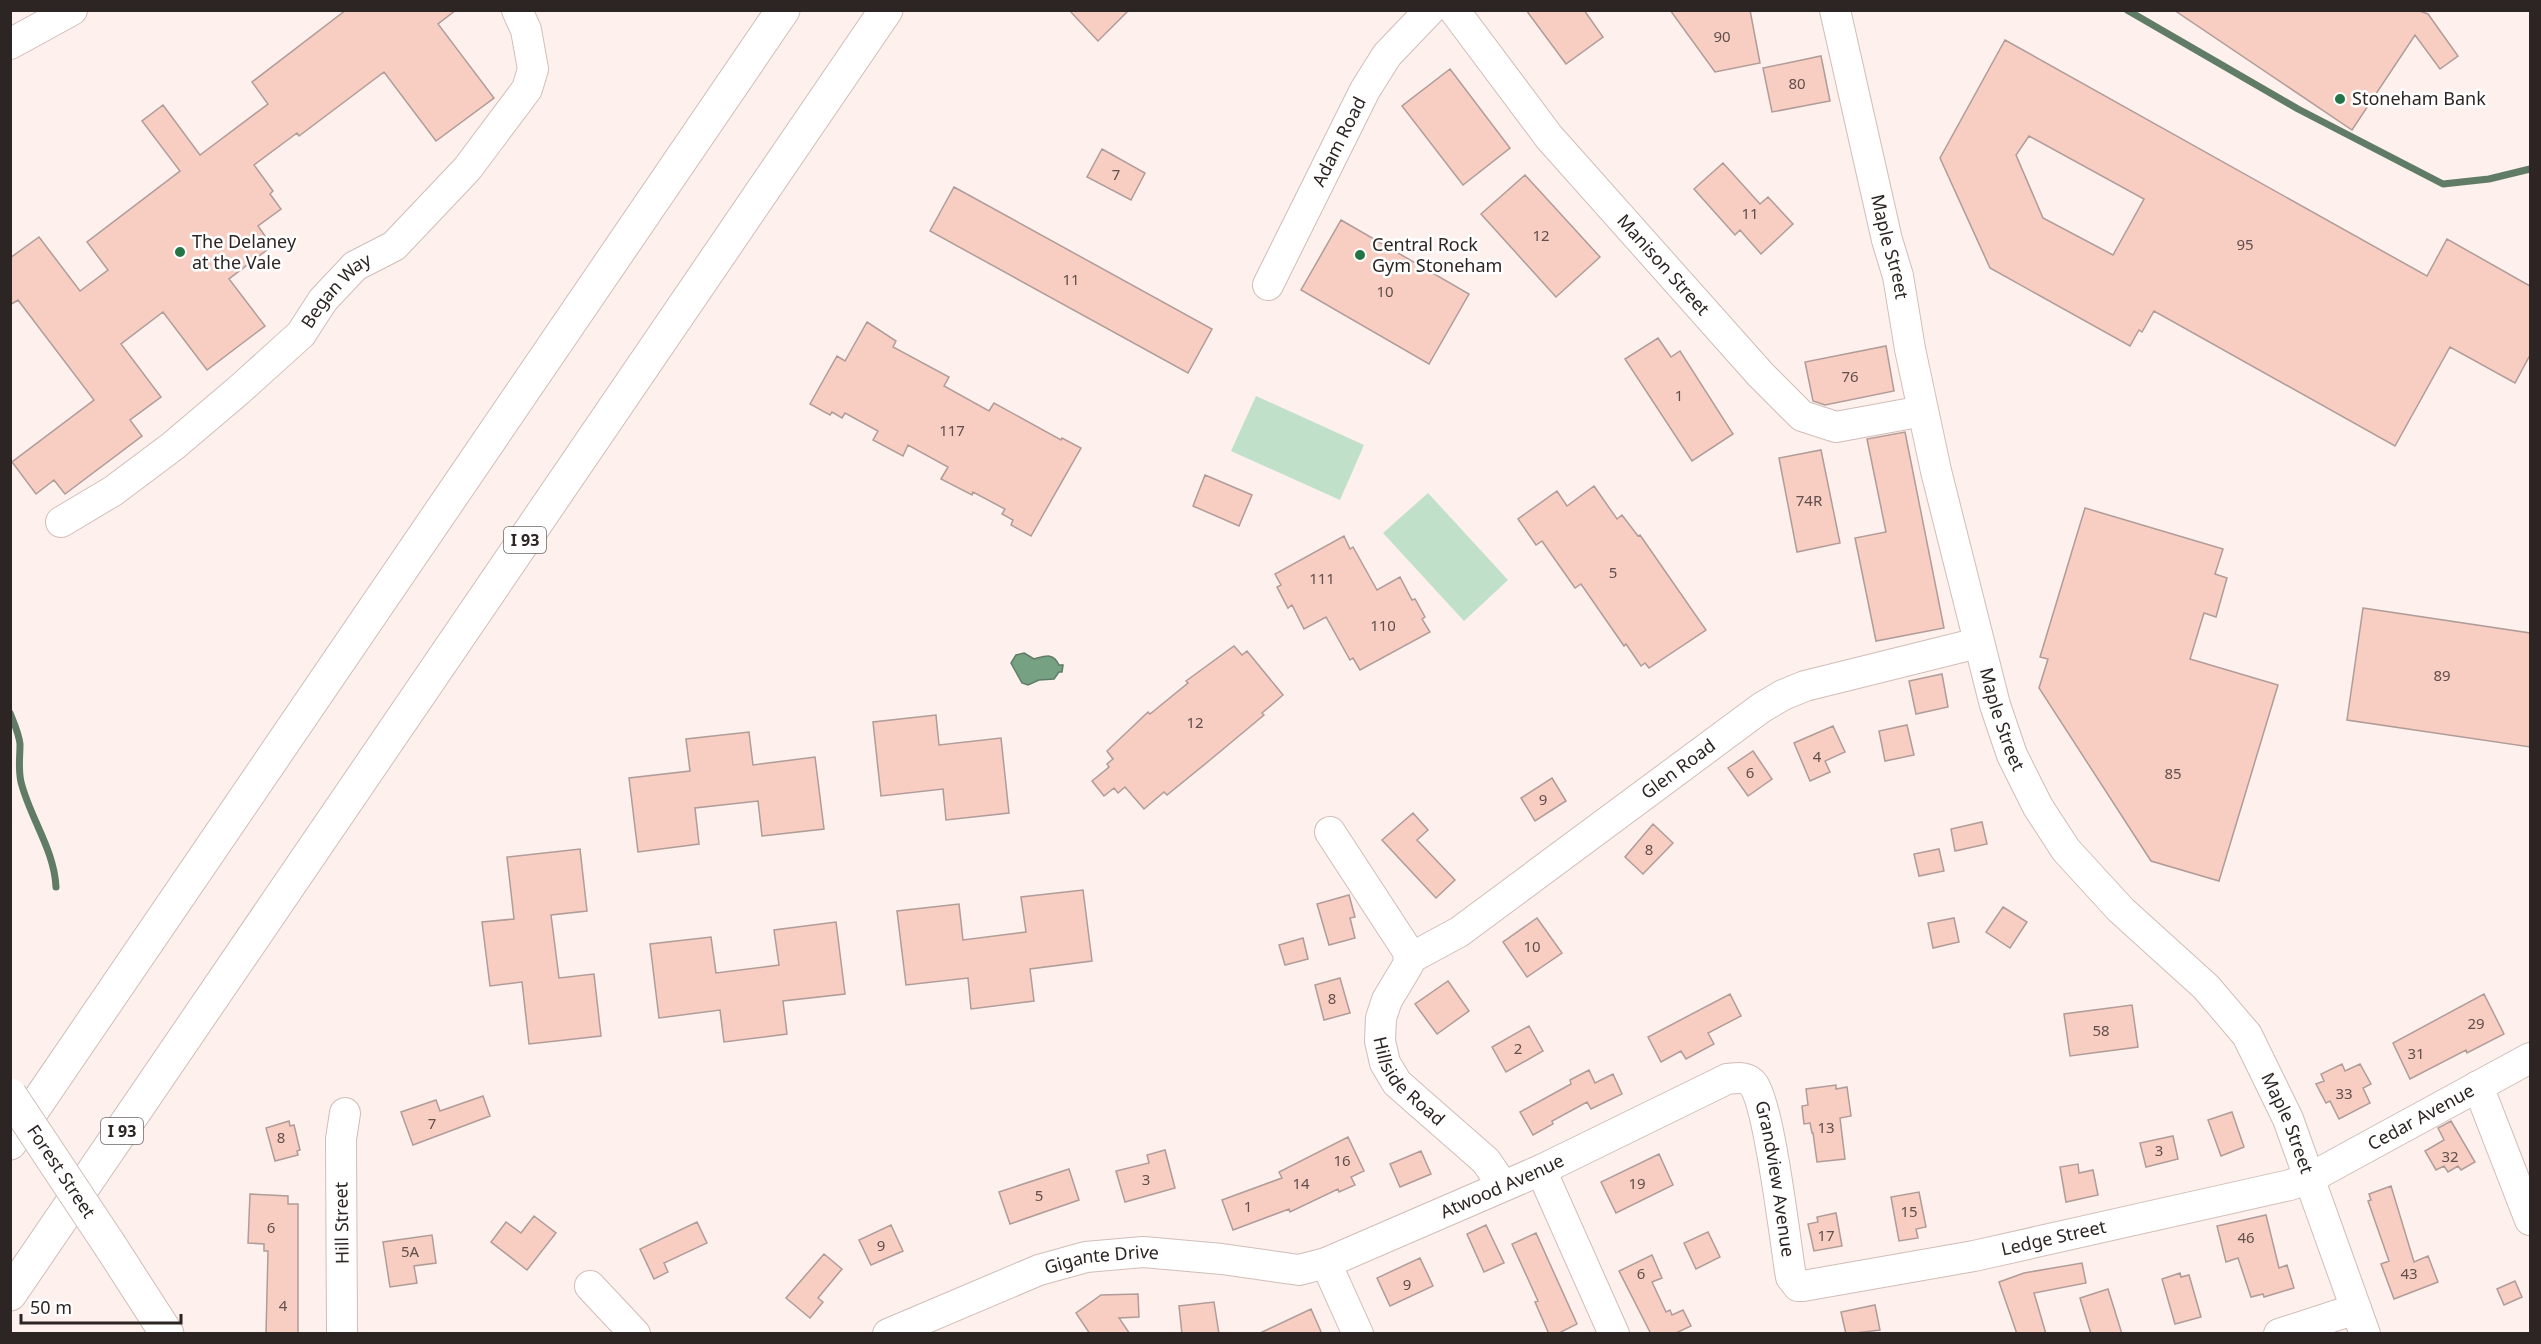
<svg xmlns="http://www.w3.org/2000/svg" width="2541" height="1344" viewBox="0 0 2541 1344" font-family="'Noto Sans',sans-serif">
  <style>
    .green { fill: #c1e0ca }
    .water { fill: #76a183; stroke: #607c66; stroke-width: 1.5 }
    .lines { fill: none; stroke-linecap: round; stroke-linejoin: round }
    .stream { stroke: #607c66; stroke-width: 7 }
    .building { fill: #f8cdc2; stroke: #b09c98; stroke-width: 1.5; fill-rule: evenodd }
    .minor-casing { stroke: #d1bdb8; stroke-width: 32 }
    .major-casing { stroke: #d1bdb8; stroke-width: 35 }
    .highway-casing { stroke: #d1bdb8; stroke-width: 35 }
    .minor { stroke: #fff; stroke-width: 30 }
    .major { stroke: #fff; stroke-width: 33 }
    .highway { stroke: #fff; stroke-width: 33 }
    .major-bridge-casing { stroke: #d1bdb8; stroke-width: 35; stroke-linecap: butt }
    .major-bridge { stroke: #fff; stroke-width: 33 }
    .poi-dot { fill: #247546; stroke: #fff; stroke-width: 2 }
    .labels { text-anchor: middle; stroke-width: 5; stroke-linejoin: round; paint-order: stroke }
    .number-label { font-size: 15px; fill: #604f4c }
    .shield { fill: #fff; stroke: #6c6666; stroke-width: 1.5 }
    .shield-label { font-size: 16px; font-weight: bold; fill: #2d2524 }
    .poi-label { font-size: 18px; fill: #2d2524; stroke: #fff; text-anchor: start }
    .street-label { font-size: 18px; fill: #2d2524; stroke: #fff }
  </style>
  <rect width="100%" height="100%" fill="#fdf0ed"/>
  <!-- green -->
  <path class="green" d="M 1256,396 L 1364,445 L 1340,500 L 1231,451 Z
    M 1428,493 L 1508,580 L 1464,621 L 1383,533 Z"/>
  <!-- water -->
  <path class="water" d="M 1024,653 L 1034,659 C 1045,656 1053,652 1059,665 L 1063,665 L 1062,672 L 1059,672 L 1054,679 L 1039,680 L 1028,685 L 1022,683 L 1011,663 L 1016,655 Z"/>
  <g class="lines">
    <!-- stream -->
    <path class="stream" d="M 2127,10 L 2298,109 L 2443,184 L 2489,179 L 2530,169
      M 10,713 C 14,723 19,734 20,744 C 20,757 18,769 21,782 C 30,818 54,849 56,887"/>
  </g>
  <!-- building -->
  <path class="building" d="M 346,10 L 456,10 L 438,24 L 494,98 L 436,141 L 384,72 L 299,136 L 297,133 L 254,165 L 273,191 L 270,194 L 281,209 L 258,226 L 272,246 L 229,279 L 265,326 L 207,370 L 163,312 L 121,344 L 161,397 L 130,420 L 142,436 L 65,494 L 54,480 L 36,494 L 12,462 L 94,400 L 18,300 L 10,305 L 10,258 L 39,237 L 80,291 L 108,270 L 87,242 L 180,171 L 142,121 L 163,105 L 200,155 L 268,104 L 252,82 Z
    M 1069,10 L 1129,10 L 1098,41 Z
    M 1526,10 L 1584,10 L 1603,37 L 1566,64 Z
    M 1670,10 L 1750,10 L 1760,63 L 1715,72 Z
    M 2174,10 L 2417,10 L 2428,14 L 2458,56 L 2440,69 L 2415,35 L 2352,130 Z
    M 2005,40 L 2427,276 L 2447,239 L 2530,286 L 2530,355 L 2515,383 L 2450,347 L 2395,446 L 2154,311 L 2142,332 L 2139,330 L 2130,346 L 1990,268 L 1940,158 ZM 2029,136 L 2144,199 L 2113,255 L 2043,218 L 2016,155 Z
    M 1821,56 L 1830,101 L 1772,112 L 1763,68 Z
    M 1450,69 L 1510,148 L 1463,185 L 1402,106 Z
    M 1102,149 L 1145,173 L 1131,200 L 1087,177 Z
    M 1723,163 L 1760,204 L 1768,197 L 1793,224 L 1761,254 L 1740,230 L 1735,235 L 1694,189 Z
    M 1525,175 L 1600,257 L 1556,297 L 1481,214 Z
    M 954,187 L 1212,329 L 1188,373 L 930,231 Z
    M 1341,220 L 1469,294 L 1429,364 L 1301,290 Z
    M 867,322 L 896,341 L 893,347 L 949,377 L 944,386 L 989,411 L 994,403 L 1061,440 L 1062,438 L 1081,448 L 1031,536 L 1011,525 L 1013,520 L 1002,514 L 1005,509 L 973,492 L 972,495 L 941,479 L 948,467 L 908,445 L 903,456 L 873,440 L 878,431 L 845,413 L 842,418 L 832,412 L 830,415 L 810,404 L 837,356 L 845,361 Z
    M 1658,338 L 1671,357 L 1680,351 L 1733,434 L 1692,461 L 1625,359 Z
    M 1886,346 L 1894,391 L 1825,405 L 1813,401 L 1805,362 Z
    M 1905,432 L 1944,628 L 1876,641 L 1855,538 L 1886,532 L 1867,439 Z
    M 1821,450 L 1840,543 L 1797,552 L 1779,458 Z
    M 1205,475 L 1252,495 L 1239,526 L 1193,506 Z
    M 1594,486 L 1617,519 L 1622,515 L 1638,536 L 1640,535 L 1706,630 L 1649,668 L 1645,663 L 1641,666 L 1626,644 L 1624,646 L 1581,584 L 1575,588 L 1542,541 L 1536,545 L 1518,519 L 1557,491 L 1567,506 Z
    M 2085,508 L 2223,549 L 2215,574 L 2227,578 L 2216,617 L 2204,613 L 2190,659 L 2278,685 L 2219,881 L 2151,861 L 2039,688 L 2048,659 L 2040,657 Z
    M 1344,536 L 1350,549 L 1353,547 L 1377,590 L 1400,577 L 1412,600 L 1415,599 L 1425,617 L 1422,619 L 1430,632 L 1360,670 L 1353,658 L 1350,660 L 1326,617 L 1304,629 L 1292,605 L 1288,608 L 1277,587 L 1281,585 L 1275,574 Z
    M 2363,608 L 2530,633 L 2530,747 L 2347,720 Z
    M 1234,646 L 1242,655 L 1247,651 L 1283,695 L 1262,713 L 1264,715 L 1210,760 L 1167,795 L 1164,792 L 1144,809 L 1125,787 L 1118,793 L 1114,788 L 1104,796 L 1092,781 L 1109,767 L 1107,764 L 1113,759 L 1107,751 L 1148,712 L 1150,714 L 1188,683 L 1186,681 Z
    M 1942,674 L 1948,707 L 1916,714 L 1909,681 Z
    M 936,715 L 939,745 L 1001,738 L 1009,813 L 946,820 L 943,789 L 881,796 L 873,722 Z
    M 1907,725 L 1914,755 L 1885,761 L 1879,731 Z
    M 1833,726 L 1845,752 L 1825,761 L 1830,772 L 1810,781 L 1794,743 Z
    M 749,732 L 753,765 L 815,757 L 824,829 L 762,836 L 758,801 L 695,808 L 699,844 L 638,852 L 629,778 L 690,771 L 686,739 Z
    M 1753,751 L 1772,779 L 1748,796 L 1728,768 Z
    M 1552,778 L 1566,801 L 1535,821 L 1521,798 Z
    M 1413,813 L 1428,830 L 1417,840 L 1455,880 L 1436,898 L 1382,840 Z
    M 1982,822 L 1987,844 L 1955,851 L 1951,829 Z
    M 1653,824 L 1673,843 L 1643,874 L 1625,857 Z
    M 580,849 L 587,911 L 551,915 L 559,978 L 594,974 L 601,1036 L 529,1044 L 522,982 L 490,986 L 482,922 L 514,919 L 507,857 Z
    M 1939,849 L 1944,871 L 1919,876 L 1914,854 Z
    M 1083,890 L 1092,961 L 1030,969 L 1034,1001 L 971,1009 L 968,978 L 906,985 L 897,911 L 959,904 L 963,940 L 1026,932 L 1021,897 Z
    M 1349,895 L 1355,917 L 1350,918 L 1355,938 L 1329,945 L 1317,904 Z
    M 2003,907 L 2027,922 L 2010,948 L 1986,932 Z
    M 1537,918 L 1562,953 L 1527,977 L 1503,942 Z
    M 1954,918 L 1959,942 L 1933,948 L 1928,923 Z
    M 836,922 L 845,994 L 783,1001 L 787,1034 L 724,1042 L 720,1010 L 659,1018 L 650,944 L 711,937 L 716,973 L 779,965 L 774,930 Z
    M 1303,938 L 1308,959 L 1285,965 L 1279,945 Z
    M 1340,978 L 1350,1013 L 1324,1020 L 1315,985 Z
    M 1448,981 L 1469,1011 L 1437,1034 L 1415,1004 Z
    M 1730,994 L 1741,1016 L 1708,1033 L 1714,1044 L 1686,1059 L 1681,1051 L 1661,1062 L 1648,1037 Z
    M 2484,994 L 2504,1034 L 2467,1053 L 2466,1050 L 2410,1079 L 2393,1043 Z
    M 2132,1005 L 2138,1047 L 2070,1056 L 2064,1014 Z
    M 1529,1026 L 1543,1051 L 1506,1072 L 1492,1047 Z
    M 2342,1064 L 2345,1071 L 2360,1064 L 2371,1084 L 2363,1088 L 2370,1103 L 2339,1119 L 2330,1101 L 2326,1103 L 2316,1084 L 2324,1081 L 2321,1074 Z
    M 1589,1070 L 1595,1083 L 1613,1074 L 1622,1094 L 1591,1109 L 1587,1102 L 1552,1121 L 1553,1124 L 1533,1135 L 1520,1112 L 1571,1084 L 1570,1080 Z
    M 1836,1085 L 1836,1089 L 1847,1087 L 1851,1116 L 1840,1118 L 1845,1159 L 1817,1162 L 1813,1133 L 1812,1133 L 1810,1123 L 1804,1124 L 1802,1106 L 1808,1105 L 1806,1089 Z
    M 483,1096 L 490,1116 L 413,1145 L 401,1112 L 436,1100 L 440,1111 Z
    M 2232,1112 L 2244,1147 L 2221,1156 L 2208,1120 Z
    M 289,1121 L 290,1126 L 294,1125 L 300,1150 L 297,1151 L 298,1155 L 275,1161 L 266,1128 Z
    M 2451,1121 L 2475,1162 L 2461,1170 L 2458,1166 L 2448,1172 L 2444,1166 L 2436,1170 L 2425,1151 L 2444,1140 L 2438,1128 Z
    M 2173,1136 L 2178,1159 L 2146,1167 L 2140,1143 Z
    M 1348,1137 L 1364,1171 L 1351,1177 L 1355,1185 L 1339,1192 L 1338,1189 L 1290,1212 L 1289,1209 L 1233,1230 L 1222,1200 L 1282,1178 L 1279,1172 Z
    M 1165,1150 L 1175,1188 L 1125,1202 L 1116,1171 L 1149,1163 L 1147,1155 Z
    M 1421,1151 L 1431,1174 L 1400,1187 L 1390,1164 Z
    M 1659,1154 L 1673,1185 L 1616,1213 L 1601,1182 Z
    M 2078,1164 L 2079,1173 L 2093,1170 L 2098,1195 L 2066,1202 L 2060,1167 Z
    M 1069,1169 L 1079,1200 L 1010,1224 L 999,1192 Z
    M 2391,1186 L 2414,1262 L 2428,1256 L 2438,1282 L 2394,1299 L 2381,1264 L 2389,1261 L 2368,1201 L 2371,1200 L 2369,1194 Z
    M 1919,1192 L 1926,1227 L 1916,1229 L 1918,1238 L 1899,1241 L 1891,1197 Z
    M 250,1194 L 288,1196 L 288,1204 L 298,1204 L 298,1334 L 266,1334 L 268,1251 L 264,1251 L 264,1244 L 248,1243 Z
    M 1836,1213 L 1842,1246 L 1814,1251 L 1808,1224 L 1818,1222 L 1817,1217 Z
    M 2266,1215 L 2279,1268 L 2287,1265 L 2294,1288 L 2264,1297 L 2263,1294 L 2251,1297 L 2238,1258 L 2226,1262 L 2217,1226 Z
    M 534,1216 L 556,1233 L 527,1270 L 491,1242 L 506,1222 L 521,1233 Z
    M 697,1222 L 707,1243 L 664,1263 L 668,1272 L 654,1279 L 640,1249 Z
    M 891,1225 L 903,1251 L 871,1265 L 859,1240 Z
    M 1486,1225 L 1504,1263 L 1484,1272 L 1467,1234 Z
    M 1708,1232 L 1720,1257 L 1696,1269 L 1684,1243 Z
    M 1536,1233 L 1577,1324 L 1557,1334 L 1549,1334 L 1535,1302 L 1538,1301 L 1512,1244 Z
    M 432,1235 L 436,1263 L 414,1266 L 417,1283 L 390,1287 L 383,1242 Z
    M 824,1254 L 842,1269 L 818,1298 L 823,1302 L 810,1318 L 786,1298 Z
    M 1652,1255 L 1662,1278 L 1652,1282 L 1666,1312 L 1670,1310 L 1672,1315 L 1683,1310 L 1691,1326 L 1674,1334 L 1651,1334 L 1619,1271 Z
    M 1420,1258 L 1433,1286 L 1390,1306 L 1377,1278 Z
    M 2082,1263 L 2086,1283 L 2034,1293 L 2046,1334 L 2017,1334 L 1999,1282 L 2024,1273 Z
    M 2180,1273 L 2181,1277 L 2189,1275 L 2201,1317 L 2175,1324 L 2162,1279 Z
    M 2515,1281 L 2522,1297 L 2504,1305 L 2497,1289 Z
    M 2108,1289 L 2122,1334 L 2091,1334 L 2080,1298 Z
    M 1138,1294 L 1139,1317 L 1119,1318 L 1130,1334 L 1090,1334 L 1076,1313 L 1101,1295 Z
    M 1214,1302 L 1219,1334 L 1182,1334 L 1179,1306 Z
    M 1875,1305 L 1880,1330 L 1846,1334 L 1841,1312 Z
    M 1311,1309 L 1322,1334 L 1258,1334 Z"/>
  <g class="lines">
    <!-- minor casing -->
    <g class="minor-casing">
      <g id="minor">
        <path id="s1" d="M 1454,10 L 1549,137 L 1761,375 L 1802,416 L 1836,427 L 1923,411"/>
        <path id="s2" d="M 1835,10 L 1887,240 L 1898,276 L 1910,349 L 1936,471 L 1995,705 L 2012,755 L 2038,807 L 2066,850 L 2121,910 L 2206,987 L 2247,1035 L 2288,1119 L 2365,1334"/>
        <path d="M 10,44 L 72,10"/>
        <path id="s3" d="M 1268,285 L 1365,90 L 1387,55 L 1430,10"/>
        <path id="s4" d="M 61,522 L 113,491 L 173,446 L 239,390 L 301,334 L 323,300 L 355,266 L 394,246 L 467,169 L 527,89 L 533,69 L 526,30 L 517,10"/>
        <path id="s5" d="M 1330,832 L 1409,953 L 1408,965 L 1387,1000 L 1381,1018 L 1380,1041 L 1385,1063 L 1397,1083 L 1486,1161 L 1503,1186"/>
        <path id="s6" d="M 1409,959 L 1459,932 L 1761,708 L 1783,695 L 1805,686 L 1978,643"/>
        <path d="M 2478,1086 L 2530,1220"/>
        <path d="M 1541,1170 L 1614,1334"/>
        <path d="M 590,1286 L 635,1334"/>
        <path d="M 342,1334 L 341,1139 L 345,1113"/>
        <path id="s7" d="M 888,1334 L 1039,1270 L 1086,1257 L 1143,1252 L 1222,1259 L 1299,1270 L 1326,1263"/>
        <path id="s8" d="M 1358,1334 L 1326,1263 L 1541,1170 L 1727,1079 C 1737,1078 1747,1076 1753,1084 C 1770,1106 1785,1242 1791,1277 L 1798,1286 L 1803,1286 L 1974,1256 L 2290,1185 L 2310,1178 L 2530,1058"/>
        <path d="M 2279,1334 L 2356,1309"/>
      </g>
    </g>
    <!-- major casing -->
    <g class="major-casing">
      <path id="major" d="M 111,1247 L 167,1334"/>
    </g>
    <!-- highway casing -->
    <g class="highway-casing">
      <path id="highway" d="M 10,1143 L 783,10
        M 10,1294 L 886,10"/>
    </g>
    <!-- minor -->
    <use href="#minor" class="minor"/>
    <!-- major -->
    <use href="#major" class="major"/>
    <!-- highway -->
    <use href="#highway" class="highway"/>
    <!-- major-bridge casing -->
    <g class="major-bridge-casing">
      <g id="major-bridge">
        <path id="s9" d="M 10,1095 L 111,1247"/>
      </g>
    </g>
    <!-- major-bridge -->
    <use href="#major-bridge" class="major-bridge"/>
  </g>
  <!-- markers -->
  <g class="poi-dot">
    <circle cx="2340" cy="99" r="6"/>
    <circle cx="180" cy="252" r="6"/>
    <circle cx="1360" cy="255" r="6"/>
  </g>
  <g class="labels">
    <!-- number labels -->
    <g class="number-label">
      <text x="1722" y="42">90</text>
      <text x="1797" y="89">80</text>
      <text x="1116" y="180">7</text>
      <text x="1750" y="219">11</text>
      <text x="1541" y="241">12</text>
      <text x="2245" y="250">95</text>
      <text x="1071" y="285">11</text>
      <text x="1385" y="297">10</text>
      <text x="1850" y="382">76</text>
      <text x="1679" y="401">1</text>
      <text x="952" y="436">117</text>
      <text x="1809" y="506">74R</text>
      <text x="1613" y="578">5</text>
      <text x="1322" y="584">111</text>
      <text x="1383" y="631">110</text>
      <text x="2442" y="681">89</text>
      <text x="1195" y="728">12</text>
      <text x="1817" y="762">4</text>
      <text x="1750" y="778">6</text>
      <text x="2173" y="779">85</text>
      <text x="1543" y="805">9</text>
      <text x="1649" y="855">8</text>
      <text x="1532" y="952">10</text>
      <text x="1332" y="1004">8</text>
      <text x="2476" y="1029">29</text>
      <text x="2101" y="1036">58</text>
      <text x="1518" y="1054">2</text>
      <text x="2416" y="1059">31</text>
      <text x="2344" y="1099">33</text>
      <text x="432" y="1129">7</text>
      <text x="1826" y="1133">13</text>
      <text x="281" y="1143">8</text>
      <text x="2159" y="1156">3</text>
      <text x="2450" y="1162">32</text>
      <text x="1342" y="1166">16</text>
      <text x="1146" y="1185">3</text>
      <text x="1301" y="1189">14</text>
      <text x="1637" y="1189">19</text>
      <text x="1039" y="1201">5</text>
      <text x="1248" y="1212">1</text>
      <text x="1909" y="1217">15</text>
      <text x="271" y="1233">6</text>
      <text x="1826" y="1241">17</text>
      <text x="2246" y="1243">46</text>
      <text x="881" y="1251">9</text>
      <text x="410" y="1257">5A</text>
      <text x="1641" y="1279">6</text>
      <text x="2409" y="1279">43</text>
      <text x="1407" y="1290">9</text>
      <text x="283" y="1311">4</text>
    </g>
    <!-- shield labels -->
    <g class="shield">
      <rect x="504" y="527" width="42" height="26" rx="4.5"/>
      <rect x="101" y="1118" width="42" height="26" rx="4.5"/>
    </g>
    <g class="shield-label">
      <text x="525" y="546">I 93</text>
      <text x="122" y="1137">I 93</text>
    </g>
    <!-- poi labels -->
    <g class="poi-label">
      <text x="2352" y="105">Stoneham Bank</text>
      <text x="192" y="248">The Delaney<tspan x="192" dy="21">at the Vale</tspan></text>
      <text x="1372" y="251">Central Rock<tspan x="1372" dy="21">Gym Stoneham</tspan></text>
    </g>
    <!-- street labels -->
    <g class="street-label">
      <text dy="6" stroke="none"><textPath href="#s3" startOffset="160">Adam Road</textPath></text>
      <text dy="6" stroke="none"><textPath href="#s2" startOffset="243">Maple Street</textPath></text>
      <text dy="6" stroke="none"><textPath href="#s1" startOffset="330">Manison Street</textPath></text>
      <text dy="6" stroke="none"><textPath href="#s4" startOffset="362">Began Way</textPath></text>
      <text dy="6" stroke="none"><textPath href="#s2" startOffset="729">Maple Street</textPath></text>
      <text dy="6" stroke="none"><textPath href="#s6" startOffset="330">Glen Road</textPath></text>
      <text dy="6" stroke="none"><textPath href="#s5" startOffset="290">Hillside Road</textPath></text>
      <text dy="6" stroke="none"><textPath href="#s8" startOffset="1406">Cedar Avenue</textPath></text>
      <text dy="6" stroke="none"><textPath href="#s2" startOffset="1232">Maple Street</textPath></text>
      <text dy="6" stroke="none"><textPath href="#s9" startOffset="92">Forest Street</textPath></text>
      <text dy="6" stroke="none"><textPath href="#s8" startOffset="645">Grandview Avenue</textPath></text>
      <text dy="6" stroke="none"><textPath href="#s8" startOffset="270">Atwood Avenue</textPath></text>
      <text transform="translate(342 1223) rotate(-91)" y="6">Hill Street</text>
      <text dy="6" stroke="none"><textPath href="#s8" startOffset="1016">Ledge Street</textPath></text>
      <text dy="6" stroke="none"><textPath href="#s7" startOffset="228">Gigante Drive</textPath></text>
    </g>
  </g>
  <!-- border -->
  <rect width="2541" height="1344" fill="none" stroke="#2d2524" stroke-width="24"/>
  <!-- scale -->
  <path d="M21 1314v9h160v-9" fill="none" stroke="#2d2524" stroke-width="3"/>
  <text x="30" y="1314" font-size="18" fill="#2d2524" stroke="#ffffff" stroke-width="4.5" paint-order="stroke">50 m</text>
</svg>
